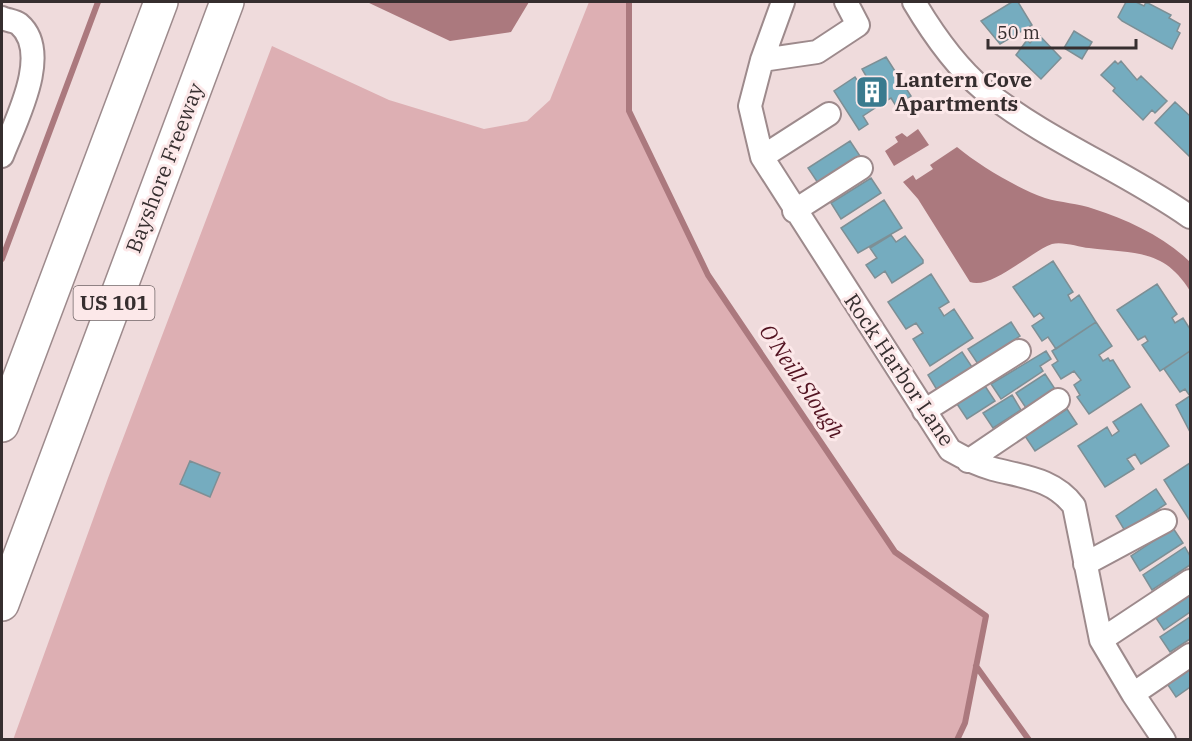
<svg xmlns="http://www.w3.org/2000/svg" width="1192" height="741" viewBox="0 0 1192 741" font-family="'IBM Plex Serif',serif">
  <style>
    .green { fill: #ddafb3 }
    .water { fill: #ab797e }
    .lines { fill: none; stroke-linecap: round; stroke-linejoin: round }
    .stream { stroke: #ab797e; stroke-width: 6 }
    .building { fill: #75acbf; stroke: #7d8f95; stroke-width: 1.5 }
    .minor-casing { stroke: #9d8a8c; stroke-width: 26 }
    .highway-casing { stroke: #9d8a8c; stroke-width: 36 }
    .minor { stroke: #fff; stroke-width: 22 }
    .highway { stroke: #fff; stroke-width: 33 }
    .labels { text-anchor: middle; stroke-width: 6; stroke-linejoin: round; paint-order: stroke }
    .shield { fill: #fce8e9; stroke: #716667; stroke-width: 1.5 }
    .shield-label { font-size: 20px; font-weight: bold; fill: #362e2f }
    .poi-label { font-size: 21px; font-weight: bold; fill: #362e2f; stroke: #fce8e9; text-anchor: start }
    .street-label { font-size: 21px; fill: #362e2f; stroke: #fce8e9 }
    .water-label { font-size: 22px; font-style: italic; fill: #521220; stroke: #fce8e9 }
  </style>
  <rect width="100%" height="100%" fill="#efdbdc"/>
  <!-- green -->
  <path class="green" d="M 589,2 L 629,2 L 629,111 L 708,275 L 895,552 L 986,616 L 965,723 L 957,739 L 13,740 L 108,478 L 272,46 L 389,100 L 484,129 L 527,121 L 550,100 Z"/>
  <!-- water -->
  <path class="water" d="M 367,2 L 529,2 L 511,32 L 450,41 Z
    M 918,129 L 929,145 L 894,166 L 885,151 L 898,142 L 895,137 L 902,133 L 907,137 Z
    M 957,147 C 980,166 1017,188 1045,198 C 1061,203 1078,203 1094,209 C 1128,220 1165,237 1190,262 L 1190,291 C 1164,248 1133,254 1089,248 C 1079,247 1062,241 1052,244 C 1030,252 991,290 970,282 L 918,199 L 903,182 L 913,175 L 916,180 L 933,169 L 930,165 Z"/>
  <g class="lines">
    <!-- stream -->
    <path class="stream" d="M 629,2 L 629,111 L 708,275 L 895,552 L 986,616 L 965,723 L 957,740
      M 2,259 L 98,2
      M 976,666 L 1029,740"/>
  </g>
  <!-- building -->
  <path class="building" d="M 1012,2 L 1018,2 L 1032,25 L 1000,44 L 981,21 Z
    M 1126,2 L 1136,2 L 1144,6 L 1146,2 L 1171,15 L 1169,18 L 1180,24 L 1177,31 L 1180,33 L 1172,49 L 1122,21 L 1118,17 Z
    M 1074,31 L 1092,42 L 1082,59 L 1064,48 Z
    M 1038,34 L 1061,58 L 1041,79 L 1016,55 L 1027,40 L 1030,43 Z
    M 886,57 L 911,96 L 896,106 L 891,98 L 884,102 L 878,94 L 870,99 L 875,108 L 863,116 L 868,124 L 859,130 L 834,91 L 855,77 L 861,86 L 869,81 L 862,69 Z
    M 1115,61 L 1118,64 L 1121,61 L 1137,80 L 1141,76 L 1167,101 L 1155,113 L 1152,110 L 1143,120 L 1113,91 L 1115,88 L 1101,75 Z
    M 1175,102 L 1190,116 L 1190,157 L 1155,123 Z
    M 850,141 L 860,156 L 818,183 L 808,168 Z
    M 871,178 L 881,193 L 841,219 L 831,203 Z
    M 884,200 L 902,228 L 858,253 L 841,228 Z
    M 891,235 L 896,242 L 905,236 L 923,260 L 923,263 L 892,283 L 885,271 L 875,278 L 866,265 L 877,258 L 870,248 Z
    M 1053,261 L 1073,292 L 1068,295 L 1071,301 L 1079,295 L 1096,322 L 1056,349 L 1048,337 L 1042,341 L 1032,326 L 1044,318 L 1040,313 L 1034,317 L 1013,287 Z
    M 931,274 L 949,302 L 939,308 L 944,316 L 954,309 L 973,338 L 930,366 L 913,339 L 923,333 L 916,323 L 906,329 L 888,302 Z
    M 1157,284 L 1177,314 L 1172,318 L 1175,323 L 1183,318 L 1190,329 L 1190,351 L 1160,371 L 1142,345 L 1148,341 L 1145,336 L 1138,340 L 1117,310 Z
    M 1011,322 L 1020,336 L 978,364 L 968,349 Z
    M 1096,322 L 1112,346 L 1099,355 L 1103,361 L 1108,358 L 1110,361 L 1113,360 L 1130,387 L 1089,414 L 1077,397 L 1080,395 L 1074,385 L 1081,380 L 1074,371 L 1061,379 L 1052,365 L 1058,361 L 1052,351 Z
    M 1046,351 L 1051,359 L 1040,366 L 1043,371 L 1001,399 L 991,384 Z
    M 1190,351 L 1190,432 L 1176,405 L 1190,396 L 1185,389 L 1180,392 L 1164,369 Z
    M 962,352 L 972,367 L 937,390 L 928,375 Z
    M 1045,374 L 1055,389 L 1026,408 L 1016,393 Z
    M 985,386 L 995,401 L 967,419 L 957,404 Z
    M 1012,395 L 1021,410 L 993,428 L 983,413 Z
    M 1141,404 L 1169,446 L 1141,464 L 1135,454 L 1127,459 L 1134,469 L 1105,487 L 1078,446 L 1107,427 L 1112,436 L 1119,431 L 1113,422 Z
    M 1067,409 L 1077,424 L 1035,451 L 1025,436 Z
    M 190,461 L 220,473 L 210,497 L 180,484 Z
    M 1190,463 L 1190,521 L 1164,480 Z
    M 1156,489 L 1166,504 L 1125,531 L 1116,516 Z
    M 1173,528 L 1183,543 L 1140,571 L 1131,556 Z
    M 1185,547 L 1190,556 L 1190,565 L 1152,590 L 1143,575 Z
    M 1190,591 L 1190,612 L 1164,630 L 1154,615 Z
    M 1190,617 L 1190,639 L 1170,652 L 1160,637 Z
    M 1190,666 L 1190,687 L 1176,697 L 1166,682 Z"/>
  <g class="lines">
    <!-- minor casing -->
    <g class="minor-casing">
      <path id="minor" d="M 783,2 L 762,60 L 750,106 L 762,157 L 950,450 C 964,458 978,465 993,469 C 1024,477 1054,479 1074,506 L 1101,640 L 1133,694 L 1164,740
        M 914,2 C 933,34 955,66 984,90 C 1047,141 1125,171 1190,217
        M 2,18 C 6,20 15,21 19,24 C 53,53 14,124 2,156
        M 762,60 L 817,52 L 858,25 L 846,2
        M 762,157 L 829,114
        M 794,211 L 861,168
        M 924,411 L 1019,351
        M 968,461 L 1058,400
        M 1085,564 L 1165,521
        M 1101,640 L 1190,581
        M 1133,694 L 1190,655"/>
    </g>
    <!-- highway casing -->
    <g class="highway-casing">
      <path id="highway" d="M 2,425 L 161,2
        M 2,604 L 227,2"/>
    </g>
    <!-- minor -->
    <use href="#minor" class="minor"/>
    <!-- highway -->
    <use href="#highway" class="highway"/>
  </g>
  <!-- icons -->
  <defs>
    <g id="building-square" transform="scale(1.725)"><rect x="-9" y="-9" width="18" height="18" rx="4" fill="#3a7a8e" stroke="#fce8e9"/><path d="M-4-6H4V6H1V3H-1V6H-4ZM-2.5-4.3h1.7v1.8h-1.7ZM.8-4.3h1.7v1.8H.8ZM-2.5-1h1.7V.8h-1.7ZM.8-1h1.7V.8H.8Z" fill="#fff"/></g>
  </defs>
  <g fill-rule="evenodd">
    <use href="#building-square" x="872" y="92"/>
  </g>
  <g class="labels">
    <!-- shield labels -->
    <rect class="shield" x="73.5" y="286" width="81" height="34" rx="4.5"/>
    <g class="shield-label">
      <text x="114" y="310">US 101</text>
    </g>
    <!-- poi labels -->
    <g class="poi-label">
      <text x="895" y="87">Lantern Cove<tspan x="895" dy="24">Apartments</tspan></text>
    </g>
    <!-- street labels -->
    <g class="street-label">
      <text transform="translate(165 168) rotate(-69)" y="7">Bayshore Freeway</text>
      <text transform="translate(899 370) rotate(56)" y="7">Rock Harbor Lane</text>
    </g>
    <!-- water labels -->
    <g class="water-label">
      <text transform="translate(802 381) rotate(56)" y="8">O'Neill Slough</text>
    </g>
  </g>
  <!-- border -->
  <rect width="1192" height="741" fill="none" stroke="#362e2f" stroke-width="6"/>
  <!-- scale -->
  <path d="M988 39v9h148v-9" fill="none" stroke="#362e2f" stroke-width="3"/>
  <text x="997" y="39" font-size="18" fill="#362e2f" stroke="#fce8e9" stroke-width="4.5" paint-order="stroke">50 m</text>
</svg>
